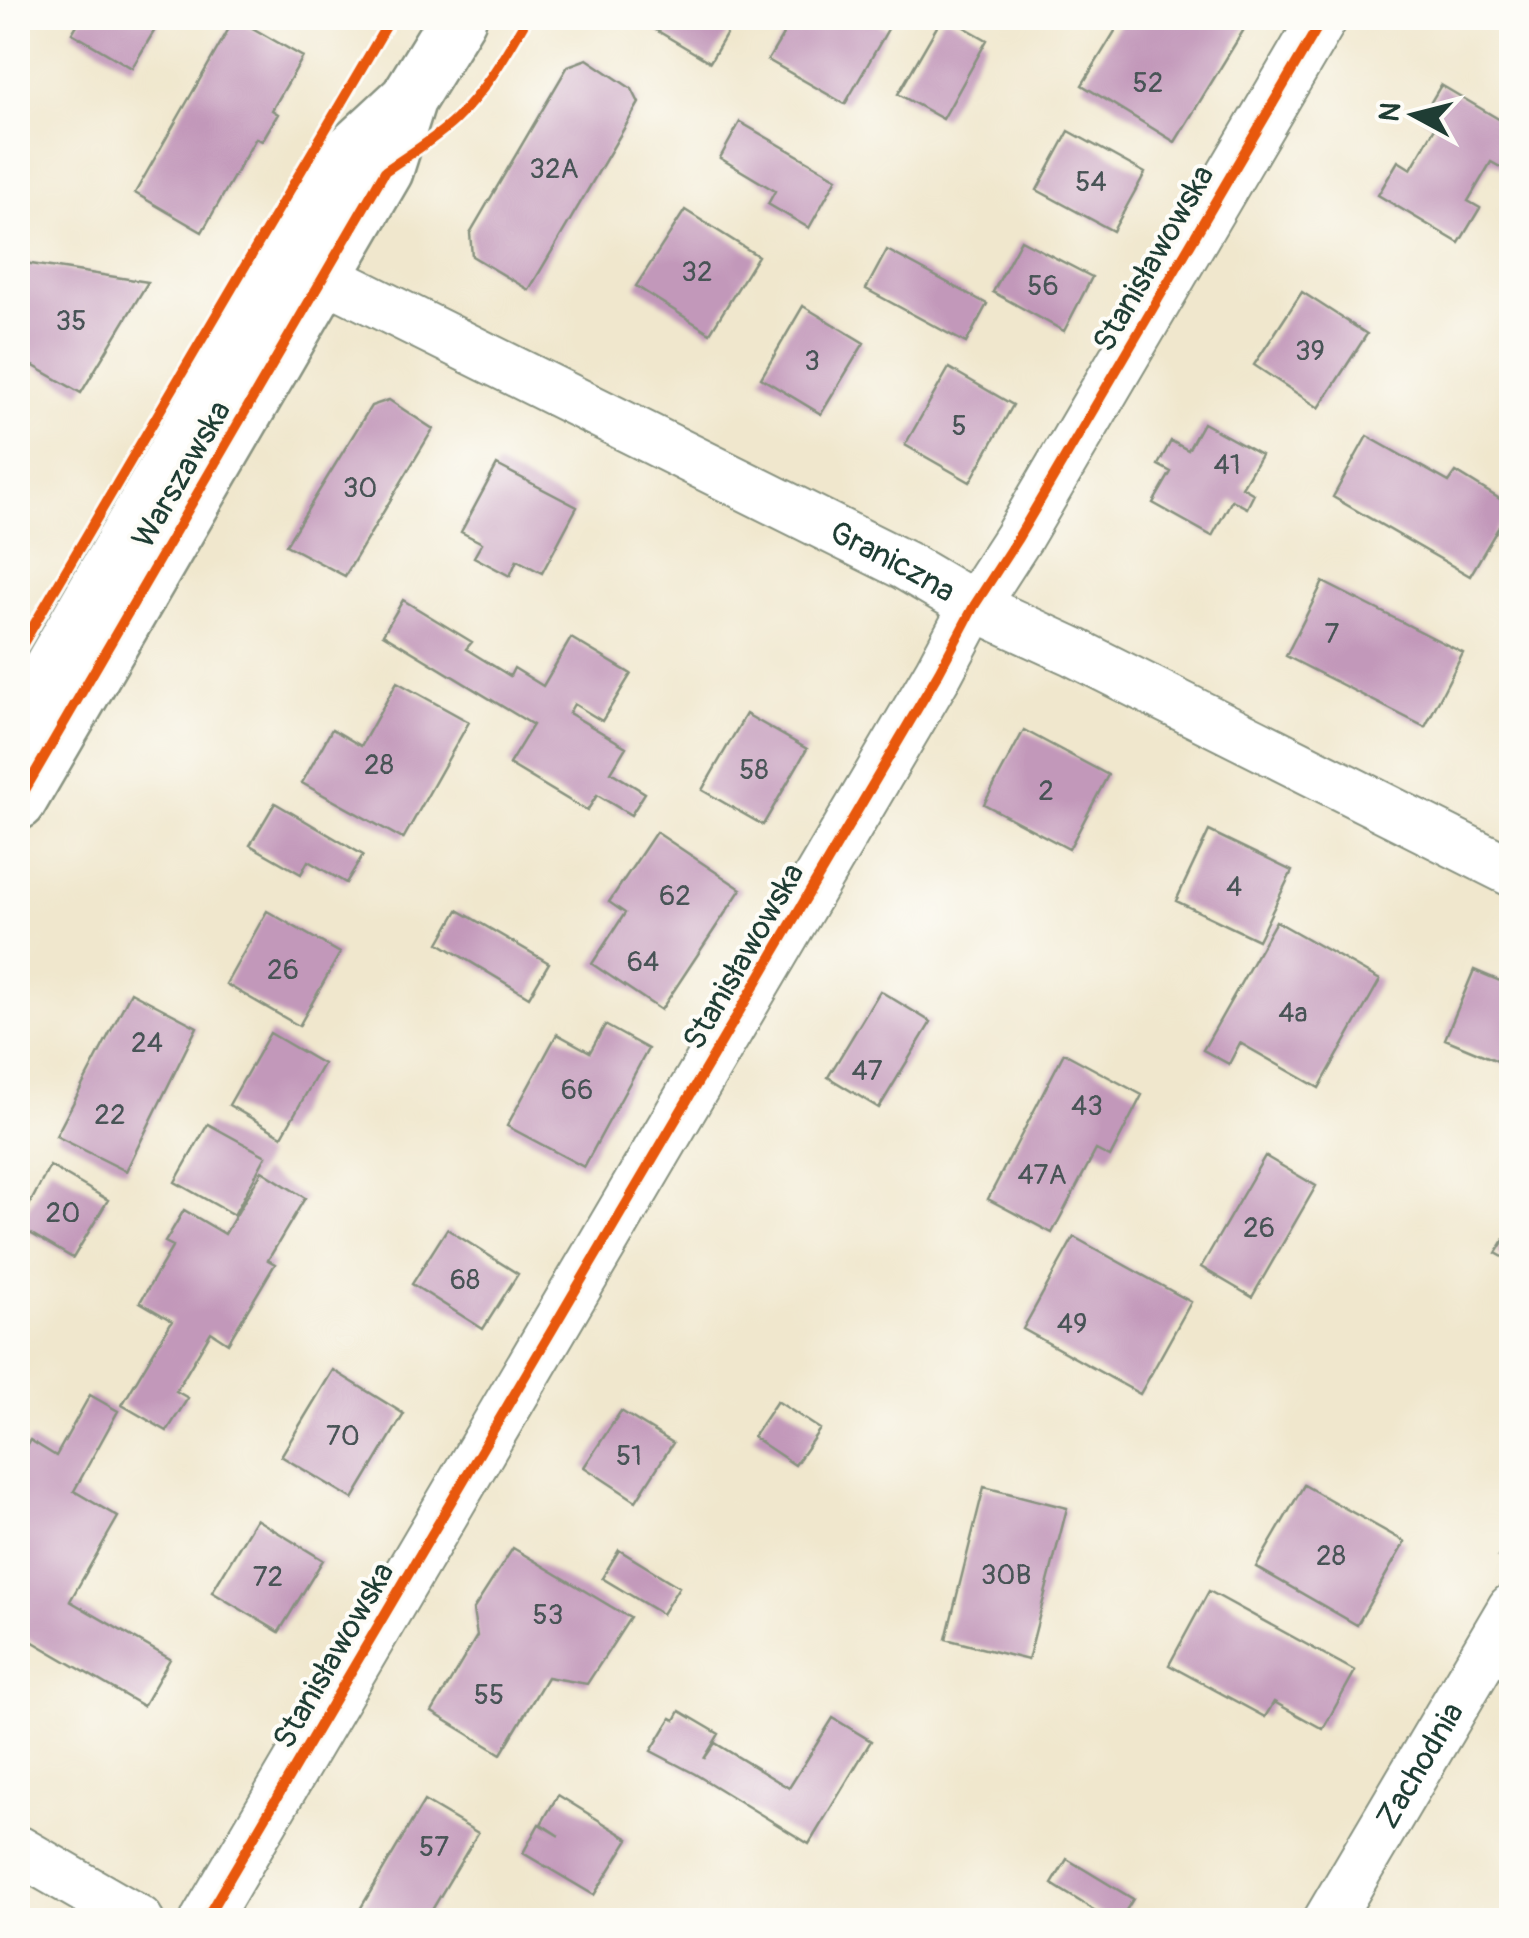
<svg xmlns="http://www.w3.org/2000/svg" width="1529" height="1938" viewBox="0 0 1529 1938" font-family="Pangolin,sans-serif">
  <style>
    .building { fill: #c298ba }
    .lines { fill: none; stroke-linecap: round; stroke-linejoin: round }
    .street-casing { stroke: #889280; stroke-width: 52 }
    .primary-casing { stroke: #889280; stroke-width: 60 }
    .path { stroke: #889280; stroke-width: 6; stroke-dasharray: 8 8; stroke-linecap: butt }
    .street { stroke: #fff; stroke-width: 48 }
    .primary { stroke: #fff; stroke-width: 55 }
    .cycleway-casing { stroke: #fdfcf7; stroke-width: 16 }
    .cycleway { stroke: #e8590c; stroke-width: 10 }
    .labels { text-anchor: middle; stroke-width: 8; stroke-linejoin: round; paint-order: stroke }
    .number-label { font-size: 28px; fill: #485456 }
    .street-label { font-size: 32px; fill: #1f3d34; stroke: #fdfcf7 }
  </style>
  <rect width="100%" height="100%" fill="#fdfcf7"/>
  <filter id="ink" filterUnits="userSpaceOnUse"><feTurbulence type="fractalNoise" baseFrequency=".01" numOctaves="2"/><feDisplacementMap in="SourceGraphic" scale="20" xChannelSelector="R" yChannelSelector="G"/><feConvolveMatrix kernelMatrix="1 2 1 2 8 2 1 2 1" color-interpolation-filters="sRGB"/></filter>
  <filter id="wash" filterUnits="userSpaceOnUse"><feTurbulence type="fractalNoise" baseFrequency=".0048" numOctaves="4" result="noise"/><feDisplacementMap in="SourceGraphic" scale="40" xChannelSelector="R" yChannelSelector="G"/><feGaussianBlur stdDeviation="2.25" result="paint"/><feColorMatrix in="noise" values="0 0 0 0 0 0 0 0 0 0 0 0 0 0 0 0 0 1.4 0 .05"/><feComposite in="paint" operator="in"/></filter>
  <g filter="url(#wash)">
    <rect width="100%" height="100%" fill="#f0e7cd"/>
    <g id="blocks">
      <!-- building -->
      <path class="building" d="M 81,18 L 162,18 L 132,68 L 72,33 Z
        M 235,18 L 303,57 L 272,110 L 278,114 L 262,141 L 256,138 L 202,232 L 135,193 Z
        M 649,18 L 736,18 L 710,62 L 646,24 Z
        M 793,18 L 868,18 L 888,29 L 845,104 L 768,60 Z
        M 942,18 L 948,18 L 987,40 L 943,119 L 898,94 Z
        M 1123,18 L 1251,18 L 1175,142 L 1082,85 Z
        M 587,59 L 632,89 L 639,103 L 529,290 L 472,256 L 470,233 L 568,66 Z
        M 1441,85 L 1512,127 L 1512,151 L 1502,168 L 1491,162 L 1468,201 L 1480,208 L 1459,243 L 1378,195 L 1398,161 L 1411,169 L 1436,126 L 1422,117 Z
        M 740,122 L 837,178 L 809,228 L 768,204 L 775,191 L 720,158 Z
        M 1069,131 L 1145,173 L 1113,231 L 1037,190 Z
        M 685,210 L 758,256 L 710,333 L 636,286 Z
        M 1021,240 L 1092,277 L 1064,331 L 993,292 Z
        M 887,250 L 987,304 L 966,343 L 866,289 Z
        M 18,262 L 148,282 L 81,393 L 18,357 Z
        M 1302,292 L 1367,334 L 1319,408 L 1254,365 Z
        M 803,306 L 864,343 L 821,414 L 761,378 Z
        M 949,368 L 1013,405 L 970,482 L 905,445 Z
        M 389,400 L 433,429 L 345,576 L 286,545 L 371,406 Z
        M 1203,423 L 1261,455 L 1242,487 L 1254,494 L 1247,508 L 1232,500 L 1212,536 L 1153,503 L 1171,472 L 1158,465 L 1171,441 L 1188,450 Z
        M 1367,436 L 1449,482 L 1456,472 L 1511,506 L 1470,576 L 1333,497 Z
        M 497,465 L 577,507 L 542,573 L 517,560 L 510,576 L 474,557 L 482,543 L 461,532 Z
        M 1323,582 L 1463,653 L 1425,727 L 1286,656 Z
        M 403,600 L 472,642 L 466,649 L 510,676 L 514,668 L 543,686 L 571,638 L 631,674 L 602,721 L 574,704 L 569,713 L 626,747 L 611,772 L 645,793 L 631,815 L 597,795 L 587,811 L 509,764 L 533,725 L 383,634 Z
        M 397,682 L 469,722 L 403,839 L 302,783 L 332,729 L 361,746 Z
        M 746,714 L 807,749 L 763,825 L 702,790 Z
        M 1024,730 L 1108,775 L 1069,849 L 984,804 Z
        M 275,803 L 363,855 L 346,883 L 308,861 L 301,874 L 250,845 Z
        M 1209,831 L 1292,871 L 1258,940 L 1176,901 Z
        M 656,832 L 741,889 L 661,1010 L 592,964 L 625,913 L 609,902 Z
        M 458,910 L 549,963 L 529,997 L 439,943 Z
        M 267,911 L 340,953 L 299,1026 L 226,984 Z
        M 1276,921 L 1380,980 L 1319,1088 L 1240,1043 L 1229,1064 L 1203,1050 Z
        M 1474,970 L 1512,986 L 1512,1067 L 1445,1039 Z
        M 880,991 L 931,1022 L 879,1108 L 828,1077 Z
        M 131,992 L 197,1027 L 126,1171 L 56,1136 Z
        M 605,1025 L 648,1049 L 584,1167 L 507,1126 L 557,1034 L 590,1052 Z
        M 270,1033 L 323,1064 L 282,1136 L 229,1105 Z
        M 1064,1053 L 1142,1095 L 1110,1157 L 1096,1150 L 1052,1233 L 988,1199 Z
        M 208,1124 L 266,1156 L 234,1215 L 175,1182 Z
        M 1265,1156 L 1316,1186 L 1252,1297 L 1201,1267 Z
        M 50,1166 L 108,1200 L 73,1258 L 18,1226 Z
        M 262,1171 L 305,1198 L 268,1260 L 275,1264 L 228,1343 L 211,1332 L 176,1391 L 188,1398 L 167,1431 L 122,1405 L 172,1321 L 140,1302 L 173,1246 L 165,1242 L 184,1210 L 225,1234 Z
        M 1512,1227 L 1512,1262 L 1496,1253 Z
        M 447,1229 L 518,1274 L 483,1329 L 412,1284 Z
        M 1074,1237 L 1191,1302 L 1140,1394 L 1023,1329 Z
        M 333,1370 L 404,1414 L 353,1499 L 281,1456 Z
        M 90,1395 L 118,1411 L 74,1491 L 118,1517 L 70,1601 L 170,1659 L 143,1706 L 18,1633 L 18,1588 L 25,1576 L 18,1571 L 18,1461 L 30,1440 L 56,1456 Z
        M 777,1401 L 820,1429 L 795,1465 L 753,1437 Z
        M 621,1411 L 673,1443 L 636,1501 L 584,1467 Z
        M 1304,1485 L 1405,1542 L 1357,1625 L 1256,1567 Z
        M 984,1487 L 1067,1508 L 1028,1660 L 946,1639 Z
        M 256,1519 L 323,1560 L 279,1632 L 212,1592 Z
        M 513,1548 L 630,1618 L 587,1684 L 547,1677 L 501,1754 L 432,1712 L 477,1636 L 473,1610 Z
        M 619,1550 L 679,1587 L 662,1614 L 602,1578 Z
        M 1209,1591 L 1355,1671 L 1323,1729 L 1274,1702 L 1265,1717 L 1169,1665 Z
        M 680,1711 L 719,1734 L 704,1759 L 715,1743 L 789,1788 L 833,1718 L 871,1741 L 809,1844 L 695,1774 L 651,1751 L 671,1718 L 675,1720 Z
        M 558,1795 L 629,1839 L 594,1895 L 523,1853 L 539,1824 L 559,1836 L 541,1824 Z
        M 424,1801 L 478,1833 L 426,1920 L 363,1920 L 356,1916 Z
        M 1067,1859 L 1133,1899 L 1120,1920 L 1110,1920 L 1052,1884 Z"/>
    </g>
  </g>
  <g filter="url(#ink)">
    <use href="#blocks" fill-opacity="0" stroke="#889280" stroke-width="2.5"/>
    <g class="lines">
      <!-- street casing -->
      <g class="street-casing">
        <g id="street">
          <path id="s1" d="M 325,277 L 906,566 L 974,606 L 1074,652 L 1512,872"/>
          <path d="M 18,1850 L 139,1920"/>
          <path d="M 205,1920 L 939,672 L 974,606 L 1018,538 L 1323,18"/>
          <path id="s2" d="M 1328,1920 L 1512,1608"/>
        </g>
      </g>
      <!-- primary casing -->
      <g class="primary-casing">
        <path id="primary" d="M 18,725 L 351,152 L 406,101
          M 18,802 L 385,171 L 408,99 L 458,18"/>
      </g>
      <!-- path -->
      <path class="path" d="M 1499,1559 L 1512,1539"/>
      <!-- street -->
      <use href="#street" class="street"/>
      <!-- primary -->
      <use href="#primary" class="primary"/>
      <!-- cycleway casing -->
      <g class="cycleway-casing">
        <path id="cycleway" d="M 18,652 L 391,18
          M 18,802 L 385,171 C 408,155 435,139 455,120 C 486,90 506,54 527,18
          M 205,1920 L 939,672 L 974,606 L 1018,538 L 1323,18"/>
      </g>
      <!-- cycleway -->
      <use href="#cycleway" class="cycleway"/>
    </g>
  </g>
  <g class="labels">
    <!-- number labels -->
    <g class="number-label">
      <text x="1148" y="92">52</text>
      <text x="554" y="178">32A</text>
      <text x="1091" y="191">54</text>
      <text x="697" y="281">32</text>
      <text x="1043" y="295">56</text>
      <text x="71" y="330">35</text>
      <text x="1310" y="360">39</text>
      <text x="812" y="370">3</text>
      <text x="959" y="435">5</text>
      <text x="1227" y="474">41</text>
      <text x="360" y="497">30</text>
      <text x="1332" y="643">7</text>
      <text x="379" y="774">28</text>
      <text x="754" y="779">58</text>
      <text x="1046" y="800">2</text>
      <text x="1234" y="896">4</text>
      <text x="675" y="905">62</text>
      <text x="643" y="971">64</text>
      <text x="283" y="979">26</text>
      <text x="1293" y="1022">4a</text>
      <text x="147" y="1052">24</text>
      <text x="867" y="1080">47</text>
      <text x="577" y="1099">66</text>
      <text x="1087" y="1115">43</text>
      <text x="110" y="1124">22</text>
      <text x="1042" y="1184">47A</text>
      <text x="63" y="1222">20</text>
      <text x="1259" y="1237">26</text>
      <text x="465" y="1289">68</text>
      <text x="1072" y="1333">49</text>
      <text x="343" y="1445">70</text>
      <text x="629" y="1465">51</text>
      <text x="1331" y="1565">28</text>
      <text x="1006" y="1584">30B</text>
      <text x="268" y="1586">72</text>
      <text x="548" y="1624">53</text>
      <text x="489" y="1704">55</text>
      <text x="434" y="1856">57</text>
    </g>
    <!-- street labels -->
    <g class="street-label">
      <text transform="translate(1153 258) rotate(-60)" y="11">Stanisławowska</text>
      <text transform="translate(181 474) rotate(-60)" y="11">Warszawska</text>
      <text dy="11" stroke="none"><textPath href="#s1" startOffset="635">Graniczna</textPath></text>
      <text transform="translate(743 956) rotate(-60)" y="11">Stanisławowska</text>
      <text transform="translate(333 1655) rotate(-60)" y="11">Stanisławowska</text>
      <text dy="11" stroke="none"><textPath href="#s2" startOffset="180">Zachodnia</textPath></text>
    </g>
  </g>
  <!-- margin -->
  <rect width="1529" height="1938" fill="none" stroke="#fdfcf7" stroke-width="60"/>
  <!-- north arrow -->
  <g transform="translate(1414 115) rotate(277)" stroke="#fdfcf7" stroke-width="8" paint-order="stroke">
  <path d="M0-8L18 38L0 25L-18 38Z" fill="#1f3d34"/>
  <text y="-15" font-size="28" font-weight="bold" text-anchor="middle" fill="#1f3d34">N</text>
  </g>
</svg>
